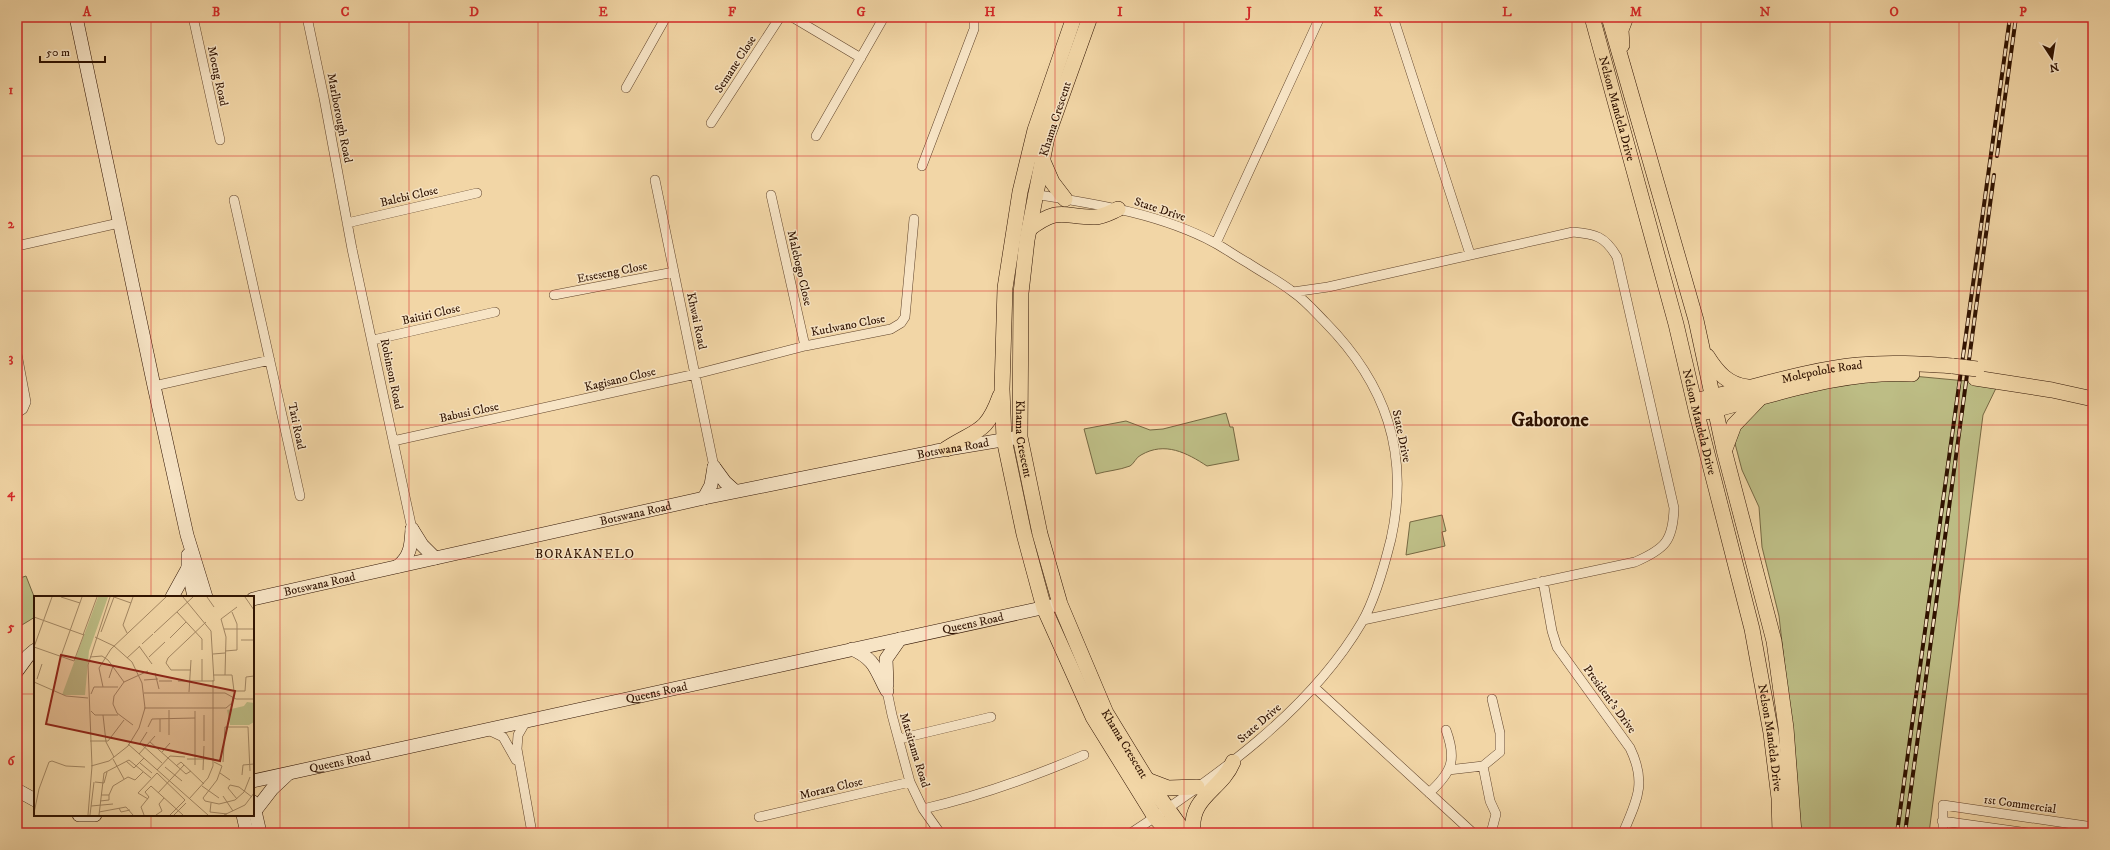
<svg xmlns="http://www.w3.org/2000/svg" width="2110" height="850" viewBox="0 0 2110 850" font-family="'IM FELL DW Pica',serif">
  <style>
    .green { fill: #bdbd85; stroke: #766842 }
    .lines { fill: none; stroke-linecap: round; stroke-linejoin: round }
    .street-casing { stroke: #60432a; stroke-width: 10 }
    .secondary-casing { stroke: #2f1200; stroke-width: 14 }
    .primary-casing { stroke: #2f1200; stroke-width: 16 }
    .street { stroke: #f7e4c5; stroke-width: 9 }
    .secondary { stroke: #f7e4c5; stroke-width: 13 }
    .primary { stroke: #f2d6a6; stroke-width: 15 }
    .rail-casing { stroke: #2f1200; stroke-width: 4 }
    .rail { stroke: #f7e4c5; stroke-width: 2.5; stroke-dasharray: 8; stroke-linecap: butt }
    .primary-bridge-casing { stroke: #2f1200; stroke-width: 16; stroke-linecap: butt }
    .primary-bridge { stroke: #f2d6a6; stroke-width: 15 }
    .grid { fill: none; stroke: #d62828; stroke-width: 1; stroke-opacity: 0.55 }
    .labels { text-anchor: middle; stroke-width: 3; stroke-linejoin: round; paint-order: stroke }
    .street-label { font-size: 12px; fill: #2f1200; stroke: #f7e4c5 }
    .neighbourhood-label { font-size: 13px; letter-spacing: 1px; fill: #2f1200; stroke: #f7e4c5 }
    .town-label { font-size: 20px; font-weight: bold; fill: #2f1200; stroke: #f7e4c5 }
    .inset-road { fill: none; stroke: #a48864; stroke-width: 1 }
    .view { fill: #8f2418; fill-opacity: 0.15; stroke: #8f2418; stroke-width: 2 }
    .inset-edge { fill: none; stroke: #2f1200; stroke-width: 2 }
    .neatline { fill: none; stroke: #d62828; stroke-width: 1.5 }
    .grid-label { font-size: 13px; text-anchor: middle; font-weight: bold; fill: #d62828 }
  </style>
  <rect width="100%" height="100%" fill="#f2d6a6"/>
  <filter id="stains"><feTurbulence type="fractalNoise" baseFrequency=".005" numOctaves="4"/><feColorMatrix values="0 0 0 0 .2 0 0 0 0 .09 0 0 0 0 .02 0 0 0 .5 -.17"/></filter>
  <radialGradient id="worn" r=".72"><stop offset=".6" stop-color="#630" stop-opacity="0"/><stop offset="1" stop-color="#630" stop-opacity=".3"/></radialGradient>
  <!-- green -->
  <path class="green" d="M 1902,375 L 1998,384 L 1983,415 L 1929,833 L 1799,833 L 1796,766 L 1779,616 L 1762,547 L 1759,507 L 1742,470 L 1733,436 L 1757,406 L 1822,386 Z
    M 1226,413 L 1230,427 L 1233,427 L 1239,460 L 1207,466 C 1187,453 1165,441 1141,455 C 1136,457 1134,464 1130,466 C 1120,470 1106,471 1096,474 L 1084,429 L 1126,421 L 1150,430 L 1163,429 Z
    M 1442,515 L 1446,531 L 1442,532 L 1445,546 L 1406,555 L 1410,522 Z
    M 26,576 L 35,599 L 35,617 L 17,628 L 17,579 Z"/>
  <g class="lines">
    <!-- street casing -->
    <g class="street-casing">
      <path id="street" d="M 193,17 L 220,140
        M 307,17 L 324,98 L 352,249 L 412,529
        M 792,17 L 861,58
        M 1393,17 L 1470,254
        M 626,88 L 666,17
        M 711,123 L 780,17
        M 816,136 L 884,17
        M 922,166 L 974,29 L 974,17
        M 655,180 L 714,467
        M 1033,194 C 1095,204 1159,213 1215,243 C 1226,249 1237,257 1248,263 C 1263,273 1279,281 1293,292 C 1305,300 1315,312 1325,322 C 1386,384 1410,453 1391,539 C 1385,563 1375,600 1362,622 C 1310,711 1216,777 1131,833
        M 771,195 L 805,346
        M 234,200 L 300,496
        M 347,223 L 477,193
        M 1216,243 L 1320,17
        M 17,246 L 119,223
        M 1293,292 L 1328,287 L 1573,232 C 1595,234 1605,236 1617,257 L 1674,508 C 1673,541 1665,549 1635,562 L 1363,620
        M 554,295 L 674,272
        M 373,340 L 495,312
        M 17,354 L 26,402 L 23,409 L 17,413
        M 154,386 L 270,360
        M 393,441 L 696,374 L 805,346 L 891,329 L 901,323 L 905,317 L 914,219
        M 1543,581 L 1552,631 L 1557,647 L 1630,748 C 1647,783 1637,800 1623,833
        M 1314,687 L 1473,833
        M 887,691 L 892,715 L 910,782 L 923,809 L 940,833
        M 526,721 L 518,735 L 517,749 L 532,833
        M 488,730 L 503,737 L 516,760
        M 899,739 L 991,717
        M 1448,770 L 1483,766
        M 1429,793 C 1452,772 1457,760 1446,730
        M 923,809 C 980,796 1030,778 1084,755
        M 759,817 L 910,782
        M 1942,821 L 2028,833
        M 1491,833 L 1496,814 L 1490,801 L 1483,766 L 1500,752 L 1500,733 L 1492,699
        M 1943,833 L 1943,805 L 2093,827"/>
    </g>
    <!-- secondary casing -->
    <g class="secondary-casing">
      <g id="secondary">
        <path d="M 76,17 L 154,386 L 187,535 L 206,597"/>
        <path d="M 714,467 L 725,482 L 735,491"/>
        <path d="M 704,498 L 711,485 L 714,467"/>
        <path d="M 412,529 L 422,545 L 435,558"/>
        <path d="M 188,555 L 188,568 L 194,597"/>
        <path d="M 398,566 C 411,556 411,544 412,529"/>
        <path d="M 172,597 L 188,568"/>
        <path id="s1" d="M 253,599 L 704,498 L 936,451 L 1020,437"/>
        <path d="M 852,649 C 876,660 875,669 887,691"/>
        <path d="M 17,671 L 28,656 L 35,650"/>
        <path d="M 887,685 L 886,659 L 900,639"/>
        <path id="s2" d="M 253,781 L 1060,604"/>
        <path d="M 17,790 L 35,800"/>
        <path d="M 253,802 L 260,833"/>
        <path d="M 255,811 L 272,789 L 288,774"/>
        <path d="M 79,815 L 95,815"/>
        <path d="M 243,815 L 247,833"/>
      </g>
    </g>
    <!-- primary casing -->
    <g class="primary-casing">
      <g id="primary">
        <path d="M 1074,17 L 1035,130 L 1020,192 L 1005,288 L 1002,389 L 1004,439 L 1024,534 L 1044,608 L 1093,717 L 1155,817 L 1169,833"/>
        <path id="s3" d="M 1090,17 L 1047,137 L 1027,240 L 1021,293 L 1020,437 L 1040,534 L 1060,604 L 1106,713 L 1147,780 L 1185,833"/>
        <path id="s4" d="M 1592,17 L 1676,324 L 1697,414 L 1752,629 L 1771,733 L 1779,798 L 1780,833"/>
        <path d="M 1609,17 L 1696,320 L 1724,450 L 1774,641 L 1786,728 L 1794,833"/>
        <path d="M 1622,45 L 1621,30 L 1626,17"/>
        <path d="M 1042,159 L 1052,182 L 1065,199"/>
        <path d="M 1029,229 C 1060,206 1062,217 1094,217 C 1103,217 1111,212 1118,209"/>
        <path d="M 1707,356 C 1717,372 1728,385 1748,387"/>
        <path d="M 1975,378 L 2052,390 L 2093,399"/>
        <path id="s5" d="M 1702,399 C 1754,388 1806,370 1858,365 C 1890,362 1921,364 1953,366"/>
        <path d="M 1706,412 C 1773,395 1843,370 1912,374"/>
        <path d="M 946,449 C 976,429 986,435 1000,396"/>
        <path d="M 1725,449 L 1734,425 L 1759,399"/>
        <path d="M 1147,780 L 1168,788 L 1197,787"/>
        <path d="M 1193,833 C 1189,796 1221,791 1233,762"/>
      </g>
    </g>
    <!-- street -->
    <use href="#street" class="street"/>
    <!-- secondary -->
    <use href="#secondary" class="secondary"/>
    <!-- primary -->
    <use href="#primary" class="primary"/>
    <!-- rail casing -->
    <g class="rail-casing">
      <path id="rail" d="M 1997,156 L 2016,17
        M 1897,833 L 2010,17
        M 1905,833 L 1994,175"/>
    </g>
    <!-- rail -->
    <use href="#rail" class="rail"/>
    <!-- primary-bridge casing -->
    <g class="primary-bridge-casing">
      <path id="primary-bridge" d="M 1953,366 L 1977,369"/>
    </g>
    <!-- primary-bridge -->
    <use href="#primary-bridge" class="primary-bridge"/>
  </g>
  <!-- grid -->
  <path class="grid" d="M 151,17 L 151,597M 280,17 L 280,833M 409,17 L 409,833M 538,17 L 538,833M 668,17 L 668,833M 797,17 L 797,833M 926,17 L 926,833M 1055,17 L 1055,833M 1184,17 L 1184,833M 1313,17 L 1313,833M 1442,17 L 1442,833M 1572,17 L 1572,833M 1701,17 L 1701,833M 1830,17 L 1830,833M 1959,17 L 1959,833M 17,156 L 2093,156M 17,291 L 2093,291M 17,425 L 2093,425M 17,559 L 2093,559M 17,694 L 35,694M 253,694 L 2093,694M 151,815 L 151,833"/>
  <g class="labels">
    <!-- street labels -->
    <g class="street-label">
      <text transform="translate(735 64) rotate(-57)" y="4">Semane Close</text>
      <text transform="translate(218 76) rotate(78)" y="4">Moeng Road</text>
      <text dy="4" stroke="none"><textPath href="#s4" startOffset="95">Nelson Mandela Drive</textPath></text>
      <text transform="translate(340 118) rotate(79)" y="4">Marlborough Road</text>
      <text transform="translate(1055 119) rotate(-72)" y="4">Khama Crescent</text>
      <text transform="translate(409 196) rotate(-13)" y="4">Balebi Close</text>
      <text transform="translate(1160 209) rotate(18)" y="4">State Drive</text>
      <text transform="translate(800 268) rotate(77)" y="4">Malebogo Close</text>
      <text transform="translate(612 272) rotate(-11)" y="4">Etseseng Close</text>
      <text transform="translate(431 314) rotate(-13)" y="4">Baitiri Close</text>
      <text transform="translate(697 321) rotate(78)" y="4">Khwai Road</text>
      <text transform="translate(848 325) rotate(-11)" y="4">Kutlwano Close</text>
      <text dy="4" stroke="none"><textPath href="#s5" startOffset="123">Molepolole Road</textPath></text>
      <text transform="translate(392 374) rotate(78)" y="4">Robinson Road</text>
      <text transform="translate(620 379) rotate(-13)" y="4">Kagisano Close</text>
      <text transform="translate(469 412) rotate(-12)" y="4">Babusi Close</text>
      <text dy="4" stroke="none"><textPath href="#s4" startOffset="419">Nelson Mandela Drive</textPath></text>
      <text transform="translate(297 426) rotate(78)" y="4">Tati Road</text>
      <text transform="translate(1402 436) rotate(78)" y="4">State Drive</text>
      <text dy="4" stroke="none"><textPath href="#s3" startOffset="432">Khama Crescent</textPath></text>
      <text dy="4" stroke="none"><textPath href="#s1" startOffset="716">Botswana Road</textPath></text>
      <text dy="4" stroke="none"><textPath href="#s1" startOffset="392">Botswana Road</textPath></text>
      <text dy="4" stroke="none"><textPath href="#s1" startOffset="68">Botswana Road</textPath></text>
      <text dy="4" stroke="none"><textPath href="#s2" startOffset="737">Queens Road</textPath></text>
      <text dy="4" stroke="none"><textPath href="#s2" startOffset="413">Queens Road</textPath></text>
      <text transform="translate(1610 699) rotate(54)" y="4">President's Drive</text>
      <text transform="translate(1259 723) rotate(-41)" y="4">State Drive</text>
      <text dy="4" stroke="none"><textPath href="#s4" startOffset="743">Nelson Mandela Drive</textPath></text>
      <text dy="4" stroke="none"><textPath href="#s3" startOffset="756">Khama Crescent</textPath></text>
      <text transform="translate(915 750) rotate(73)" y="4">Matsitama Road</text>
      <text dy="4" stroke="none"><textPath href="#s2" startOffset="89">Queens Road</textPath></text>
      <text transform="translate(831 788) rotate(-13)" y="4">Morara Close</text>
      <text transform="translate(2020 804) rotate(8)" y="4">1st Commercial</text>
    </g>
    <!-- neighbourhood labels -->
    <g class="neighbourhood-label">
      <text x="585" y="558">BORAKANELO</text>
    </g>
    <!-- town labels -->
    <g class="town-label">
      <text x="1550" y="426">Gaborone</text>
    </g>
  </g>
  <!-- overview -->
  <g transform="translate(34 596)">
    <rect width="220" height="220" fill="#f2d6a6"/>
    <path d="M 64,1 L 74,1 L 55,55 L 51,99 L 28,99 ZM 213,106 L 220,107 L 220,126 L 215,129 L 196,129 L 193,114 L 210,110 Z" fill="#bdbd85"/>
    <path class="inset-road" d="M 27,1 L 46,7M 80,1 L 97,7M 149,1 L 177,35 L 180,85M 173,1 L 180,11M 211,1 L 220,14M 143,16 L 168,43 L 168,54M 0,21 L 50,39M 190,33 L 220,33M 67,36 L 80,1M 93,37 L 89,29 L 99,1M 120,37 L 159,1M 49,39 L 63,1M 136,42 L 152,26M 207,44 L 220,44M 108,48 L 119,38M 105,50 L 118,68M 0,51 L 40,65 L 50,38M 0,51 L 18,1M 191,55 L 203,54 L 203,28 L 198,16M 179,58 L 191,57M 27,60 L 48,1M 56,61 L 68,60 L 74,64 L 90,86M 115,61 L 131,46M 93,62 L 106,50M 168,63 L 168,85M 132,67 L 134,62 L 172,26M 132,67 L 137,74 L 157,74M 121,77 L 125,93M 179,79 L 198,79 L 200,95 L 211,95 L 212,81 L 220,80M 191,79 L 192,41 L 187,23 L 203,11M 75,82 L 79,70M 3,83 L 8,68M 110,84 L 124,83M 125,85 L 138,85M 144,85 L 180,85M 0,86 L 32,100 L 54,102M 69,91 L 65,72 L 77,53 L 132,1M 155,96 L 157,64M 110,97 L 191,97 L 202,103 L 220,103M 57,98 L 60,91 L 84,91M 110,112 L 192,112 L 198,107 L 199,101M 57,115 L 61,119 L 84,119M 69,119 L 72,146 L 80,161M 170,119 L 170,145M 126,123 L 126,136M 99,129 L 83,117 L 79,108 L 80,100 L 90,86 L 114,75M 114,131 L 118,123 L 161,122M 113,136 L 106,147 L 128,167M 135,139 L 135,114M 56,145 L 74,145 L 90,124M 116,146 L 152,178 L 157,175M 94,148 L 174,219M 128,156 L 136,147M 105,158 L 121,140M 79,163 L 90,183M 153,163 L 180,163M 18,165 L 32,170 L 51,171M 92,165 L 100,172 L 110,162M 180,166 L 188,170 L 183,184 L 169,202 L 171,205 L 185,208 L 201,204 L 210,196 L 216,181M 189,166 L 191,131 L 214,131 L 216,175M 106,167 L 118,177M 161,169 L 161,115M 57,170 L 75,165 L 94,150 L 105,132 L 111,112 L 108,87 L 98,66 L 80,50 L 61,41M 142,170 L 147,166 L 170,188M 131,171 L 148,185M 123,174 L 136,160 L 151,161M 169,174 L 170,150M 186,177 L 196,184M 208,179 L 209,169 L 220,168M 61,186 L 70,187 L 73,176M 168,190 L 185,202M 124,197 L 150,169M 67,199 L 75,199 L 79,190 L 94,181 L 101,184 L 109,176M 189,200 L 199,215M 114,203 L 104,197 L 123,177 L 151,204 L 136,219M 155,203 L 174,182 L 179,170 L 179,84M 203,203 L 194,192 L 196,189 L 205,191 L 218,201M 66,205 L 75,204 L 75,199M 177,207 L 176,216 L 193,218M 57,210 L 79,208M 85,212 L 87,216 L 96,214M 65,216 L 92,211 L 99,219M 0,217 L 5,193 L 15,166 L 18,165M 54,219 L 58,170 L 54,69 L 76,1M 56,219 L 60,186M 65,219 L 70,177 L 95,164 L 117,182M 110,219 L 107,211 L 115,201 L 111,196 L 117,190 L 149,219M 122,219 L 128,215 L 125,208 L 130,202M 140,219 L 152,207M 190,219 L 211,209 L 220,197"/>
    <path class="view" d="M 27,59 L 201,95 L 186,165 L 12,128 Z"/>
    <rect width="220" height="220" class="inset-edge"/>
  </g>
  <!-- margin -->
  <rect width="2110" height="850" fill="none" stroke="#f2d6a6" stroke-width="44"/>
  <!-- north arrow -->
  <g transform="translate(2052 58) rotate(168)" stroke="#f7e4c5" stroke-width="3" paint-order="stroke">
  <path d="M0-3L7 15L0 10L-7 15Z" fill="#2f1200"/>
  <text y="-6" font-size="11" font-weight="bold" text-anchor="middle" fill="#2f1200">N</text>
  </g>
  <!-- scale -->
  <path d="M40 56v6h65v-6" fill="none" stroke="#2f1200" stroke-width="2"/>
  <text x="46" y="56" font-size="12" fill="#2f1200" stroke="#f7e4c5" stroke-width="3" paint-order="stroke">50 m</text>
  <rect x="22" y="22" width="2066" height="806" class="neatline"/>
  <g class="grid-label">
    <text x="87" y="16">A</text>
    <text x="216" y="16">B</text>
    <text x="345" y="16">C</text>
    <text x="474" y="16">D</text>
    <text x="603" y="16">E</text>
    <text x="732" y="16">F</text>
    <text x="861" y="16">G</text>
    <text x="990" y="16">H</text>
    <text x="1120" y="16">I</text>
    <text x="1249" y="16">J</text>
    <text x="1378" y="16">K</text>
    <text x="1507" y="16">L</text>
    <text x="1636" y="16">M</text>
    <text x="1765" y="16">N</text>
    <text x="1894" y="16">O</text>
    <text x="2023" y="16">P</text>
    <text x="11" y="94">1</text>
    <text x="11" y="228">2</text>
    <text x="11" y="362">3</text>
    <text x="11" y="497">4</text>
    <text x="11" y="631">5</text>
    <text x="11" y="765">6</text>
  </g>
  <rect width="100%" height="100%" filter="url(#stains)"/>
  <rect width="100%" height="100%" fill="url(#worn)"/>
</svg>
